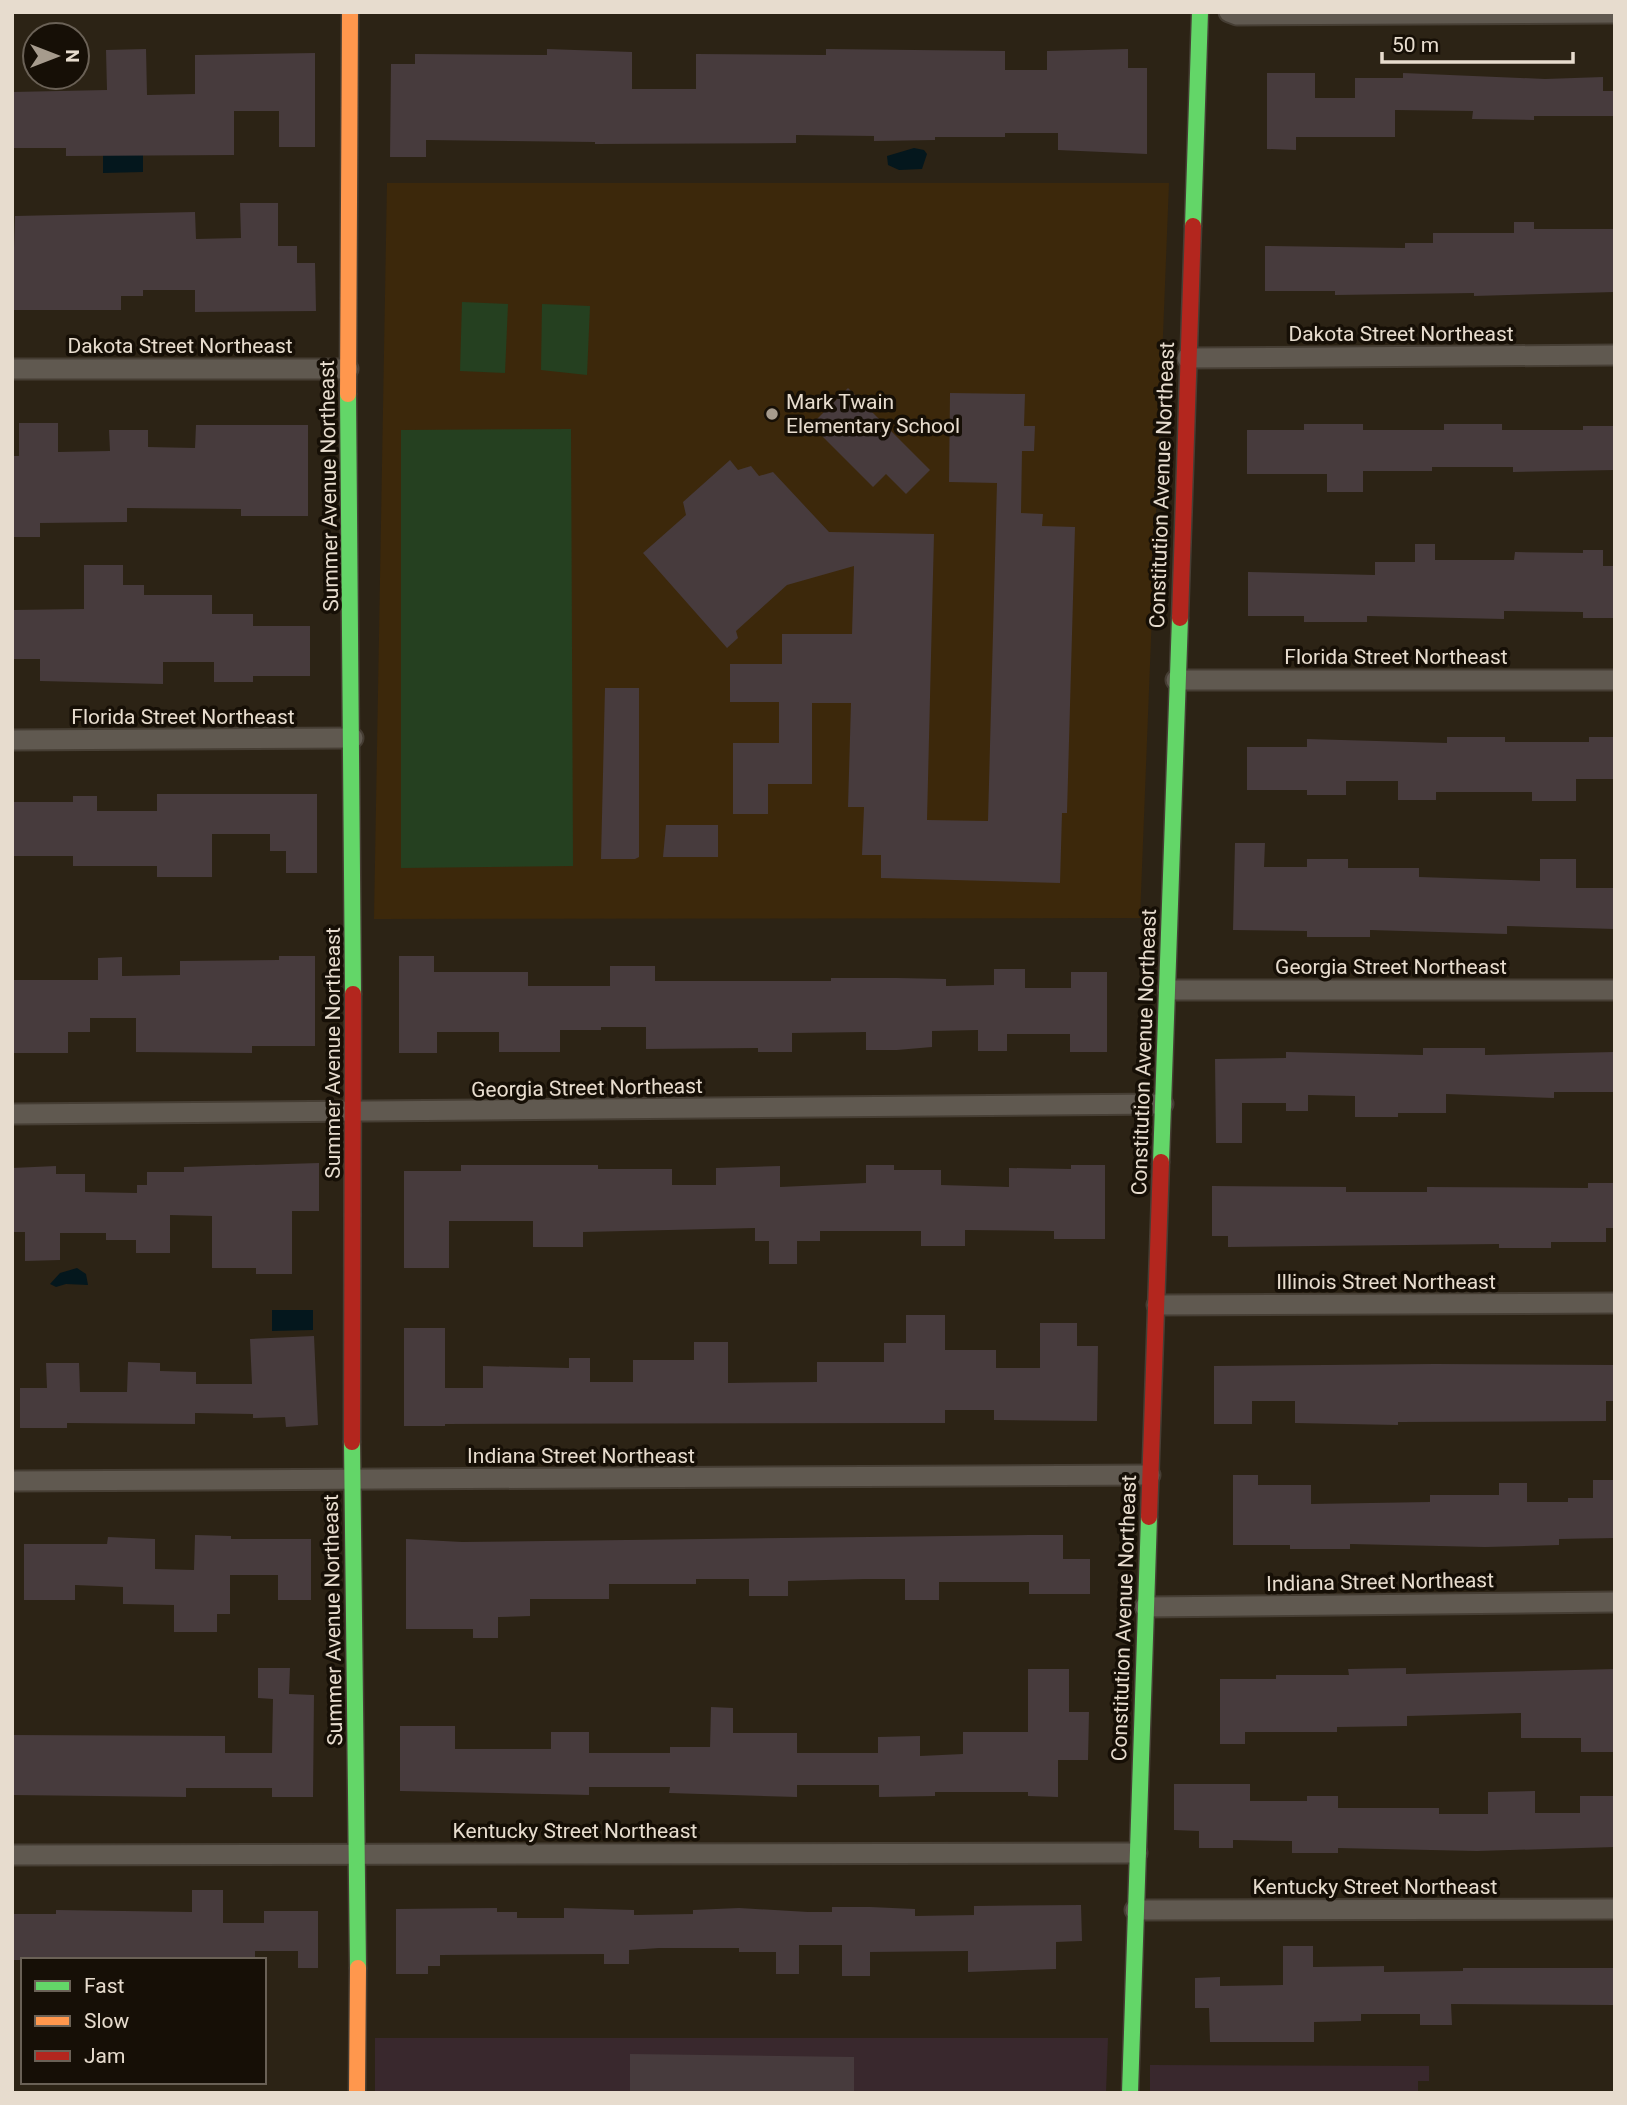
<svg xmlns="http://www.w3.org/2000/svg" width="1627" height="2105" viewBox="0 0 1627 2105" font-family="Roboto,sans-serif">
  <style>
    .commercial { fill: #39282d }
    .built { fill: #3c280b }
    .green { fill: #254020 }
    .water { fill: #04171d }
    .building { fill: #473b3d }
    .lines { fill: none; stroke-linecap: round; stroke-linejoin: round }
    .street-casing { stroke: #463e34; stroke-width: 23 }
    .fast-casing { stroke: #463e34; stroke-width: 19 }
    .slow-casing { stroke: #463e34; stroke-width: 19 }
    .jam-casing { stroke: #463e34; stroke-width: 19 }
    .street { stroke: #605950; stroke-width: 19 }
    .fast { stroke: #63d668; stroke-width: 16 }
    .slow { stroke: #ff974d; stroke-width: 16 }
    .jam { stroke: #b3261e; stroke-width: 16 }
    .poi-dot { fill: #a69b8d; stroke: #160f06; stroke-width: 2.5 }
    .labels { text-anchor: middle; stroke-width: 7; stroke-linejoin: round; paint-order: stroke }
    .street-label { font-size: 21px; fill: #e7dcce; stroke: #160f06 }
    .poi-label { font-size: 21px; fill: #e7dcce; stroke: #160f06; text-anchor: start }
  </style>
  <rect width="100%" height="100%" fill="#2c2315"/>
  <!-- commercial -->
  <path class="commercial" d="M 375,2038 L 1108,2038 L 1106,2093 L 375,2093 Z
    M 1150,2065 L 1429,2066 L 1429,2081 L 1418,2081 L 1418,2093 L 1150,2093 Z"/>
  <!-- built -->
  <path class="built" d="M 387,183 L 1169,183 L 1140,918 L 374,919 Z"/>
  <!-- green -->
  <path class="green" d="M 462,302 L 508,304 L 505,373 L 460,371 Z
    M 542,304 L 590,306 L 587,375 L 541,370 Z
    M 571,429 L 573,866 L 401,868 L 401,430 Z"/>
  <!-- water -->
  <path class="water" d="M 914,148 L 924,150 L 927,154 L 922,169 L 899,170 L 888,165 L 887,156 Z
    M 143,154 L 143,172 L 103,173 L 103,155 Z
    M 77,1268 L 86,1274 L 88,1285 L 66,1284 L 56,1287 L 50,1284 L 60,1273 Z
    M 272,1310 L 313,1310 L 313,1330 L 272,1331 Z"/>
  <!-- building -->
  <path class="building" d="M 146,49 L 147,95 L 195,94 L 195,55 L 315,53 L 315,147 L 279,147 L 279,111 L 234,111 L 234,155 L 66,156 L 66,148 L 12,148 L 12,92 L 107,90 L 106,50 Z
    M 547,49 L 632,52 L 632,89 L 696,89 L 696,54 L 826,55 L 826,49 L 1005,51 L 1005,70 L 1047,70 L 1047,51 L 1128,49 L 1128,68 L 1147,68 L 1147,154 L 1058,150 L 1058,133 L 1005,133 L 1005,137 L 935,137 L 935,140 L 874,141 L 874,136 L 796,135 L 796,143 L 595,144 L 595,142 L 426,140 L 426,157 L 390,157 L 391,64 L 415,64 L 415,54 L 547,55 Z
    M 1267,73 L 1315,73 L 1315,98 L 1355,98 L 1355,78 L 1403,78 L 1403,73 L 1545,79 L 1603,77 L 1603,91 L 1615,91 L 1615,116 L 1534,116 L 1534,120 L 1472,119 L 1473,111 L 1395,110 L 1395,137 L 1296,137 L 1296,150 L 1267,149 Z
    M 240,203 L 278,203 L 278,246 L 297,246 L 297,263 L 315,263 L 316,311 L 195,312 L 195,290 L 143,290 L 143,296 L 121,296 L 121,310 L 12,310 L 15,216 L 195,212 L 196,239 L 241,238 Z
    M 1514,222 L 1534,222 L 1534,229 L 1615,229 L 1615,292 L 1474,296 L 1474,293 L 1335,295 L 1335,291 L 1265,291 L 1265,246 L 1405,248 L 1405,243 L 1433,243 L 1433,233 L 1514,233 Z
    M 848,388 L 930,470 L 906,494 L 886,474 L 873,487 L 811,425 Z
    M 950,393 L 1025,394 L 1024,426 L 1035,426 L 1034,451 L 1022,451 L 1021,513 L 1043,514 L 1042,526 L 1075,527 L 1067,813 L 1062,813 L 1060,883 L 881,878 L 881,855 L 862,855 L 864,807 L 848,807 L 851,703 L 812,703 L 812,784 L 768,784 L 768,814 L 733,814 L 733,743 L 779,743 L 779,702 L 730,702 L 730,664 L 782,664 L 782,634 L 852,634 L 854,566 L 787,585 L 736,631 L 738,638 L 727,648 L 643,553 L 686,515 L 683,502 L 730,460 L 738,470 L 751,466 L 759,476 L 773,472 L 829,532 L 934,534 L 927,820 L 988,821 L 997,483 L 949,482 Z
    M 19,423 L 58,423 L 58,452 L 110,451 L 109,430 L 148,430 L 148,447 L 195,448 L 196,425 L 308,425 L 308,516 L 241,516 L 241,509 L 127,508 L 127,522 L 40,523 L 40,537 L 12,537 L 12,456 L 19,456 Z
    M 1304,424 L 1363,424 L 1363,430 L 1444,430 L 1444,424 L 1502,424 L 1502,430 L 1583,430 L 1583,426 L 1615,426 L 1615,470 L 1513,472 L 1513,467 L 1432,467 L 1432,471 L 1363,471 L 1363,492 L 1327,492 L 1327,474 L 1247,474 L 1247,430 L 1304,430 Z
    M 1415,544 L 1435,544 L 1435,560 L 1514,560 L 1515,552 L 1583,553 L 1583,550 L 1603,550 L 1603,566 L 1615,566 L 1615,618 L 1583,618 L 1583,612 L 1504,611 L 1504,619 L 1367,616 L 1367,622 L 1304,622 L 1304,616 L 1248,616 L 1248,572 L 1375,575 L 1375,562 L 1415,562 Z
    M 84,565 L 123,565 L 123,585 L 144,585 L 144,595 L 212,595 L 212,614 L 253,614 L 253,626 L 310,626 L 310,676 L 253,676 L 253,682 L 214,682 L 214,662 L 163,662 L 163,684 L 40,681 L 40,659 L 12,659 L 12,610 L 84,609 Z
    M 605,688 L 639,688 L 639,857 L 635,859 L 601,859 Z
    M 1447,737 L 1505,737 L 1505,742 L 1589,742 L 1589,737 L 1615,737 L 1615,779 L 1576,779 L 1576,801 L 1532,801 L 1532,792 L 1436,792 L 1436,800 L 1398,800 L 1398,781 L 1346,781 L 1346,795 L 1307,795 L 1307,790 L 1247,790 L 1247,747 L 1307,747 L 1307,739 L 1447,743 Z
    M 157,794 L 317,794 L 317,873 L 286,873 L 286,851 L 270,851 L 270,834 L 212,834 L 212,877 L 157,877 L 157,866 L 73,866 L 73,856 L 12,856 L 12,802 L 73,802 L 73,796 L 97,796 L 97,811 L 157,811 Z
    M 666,825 L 718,825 L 718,857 L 663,857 Z
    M 1235,843 L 1265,843 L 1264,867 L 1307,867 L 1307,859 L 1348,859 L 1348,868 L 1419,868 L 1419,877 L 1540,881 L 1540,859 L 1576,859 L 1576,888 L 1615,888 L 1615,929 L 1507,926 L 1507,934 L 1370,930 L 1370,937 L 1307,937 L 1307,931 L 1233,930 Z
    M 279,956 L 315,956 L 315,1046 L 252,1046 L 252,1053 L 136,1052 L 136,1018 L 90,1018 L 90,1032 L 68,1032 L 68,1053 L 12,1053 L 12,980 L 98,980 L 98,958 L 122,957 L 122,976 L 180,975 L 180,961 L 279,960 Z
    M 399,956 L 434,956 L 434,972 L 528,972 L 528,986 L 610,986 L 610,966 L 655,966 L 655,981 L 831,981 L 831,978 L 897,978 L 946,979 L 946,986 L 994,985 L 994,969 L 1025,969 L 1025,988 L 1071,988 L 1071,972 L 1107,972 L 1107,1052 L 1070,1052 L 1070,1034 L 1007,1034 L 1007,1051 L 978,1051 L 978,1030 L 932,1031 L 932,1047 L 897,1050 L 866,1050 L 866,1032 L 792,1033 L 792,1052 L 758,1052 L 758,1048 L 646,1049 L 646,1027 L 601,1027 L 601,1030 L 560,1030 L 560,1052 L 499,1052 L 499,1032 L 437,1032 L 437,1053 L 399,1053 Z
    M 1423,1048 L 1485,1048 L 1485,1055 L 1615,1052 L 1615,1092 L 1554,1092 L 1554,1098 L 1446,1094 L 1446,1113 L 1398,1113 L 1398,1117 L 1355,1117 L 1355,1096 L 1308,1095 L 1308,1111 L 1286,1111 L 1286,1103 L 1242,1103 L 1242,1143 L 1216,1143 L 1215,1059 L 1286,1058 L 1286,1052 L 1423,1055 Z
    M 319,1163 L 319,1211 L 292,1211 L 292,1274 L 256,1274 L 256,1268 L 212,1268 L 212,1216 L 170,1215 L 170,1253 L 136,1253 L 136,1240 L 106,1240 L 106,1233 L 60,1233 L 60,1260 L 25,1261 L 25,1232 L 12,1232 L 12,1168 L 56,1166 L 56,1174 L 85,1174 L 85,1192 L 137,1193 L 137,1185 L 147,1185 L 147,1172 L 184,1172 L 184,1167 Z
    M 461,1165 L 598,1165 L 598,1169 L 672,1169 L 672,1185 L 716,1185 L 716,1168 L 780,1166 L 780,1187 L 866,1183 L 866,1165 L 894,1165 L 894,1170 L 941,1170 L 941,1185 L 1009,1187 L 1009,1168 L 1071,1169 L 1071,1165 L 1105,1165 L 1105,1239 L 1054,1239 L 1054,1231 L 965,1230 L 965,1246 L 921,1246 L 921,1231 L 820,1231 L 820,1241 L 797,1241 L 797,1264 L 769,1264 L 769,1241 L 755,1241 L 755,1228 L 583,1232 L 583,1247 L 533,1247 L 533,1221 L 449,1221 L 449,1268 L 404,1268 L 404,1171 L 461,1171 Z
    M 1588,1183 L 1615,1183 L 1615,1228 L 1606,1228 L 1606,1242 L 1551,1242 L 1551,1248 L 1499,1248 L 1499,1244 L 1228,1247 L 1228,1236 L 1212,1236 L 1212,1186 L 1346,1187 L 1346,1192 L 1427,1192 L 1427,1187 L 1588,1188 Z
    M 906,1315 L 945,1315 L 945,1350 L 996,1350 L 996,1368 L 1040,1368 L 1040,1323 L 1077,1323 L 1077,1346 L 1098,1346 L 1097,1421 L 994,1420 L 994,1410 L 945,1410 L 945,1423 L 445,1424 L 445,1426 L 404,1426 L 404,1328 L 445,1328 L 445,1388 L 483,1388 L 483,1366 L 569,1368 L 569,1358 L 590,1358 L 590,1382 L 633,1382 L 633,1360 L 694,1360 L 694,1342 L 728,1342 L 728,1383 L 817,1382 L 817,1362 L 884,1362 L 884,1343 L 906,1343 Z
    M 314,1336 L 318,1425 L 286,1427 L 285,1417 L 253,1418 L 253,1414 L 195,1413 L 195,1424 L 67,1423 L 67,1428 L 20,1428 L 20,1388 L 47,1388 L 46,1363 L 79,1363 L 80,1392 L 127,1392 L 128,1362 L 160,1363 L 160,1371 L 196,1372 L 196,1384 L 252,1384 L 250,1339 Z
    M 1435,1364 L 1615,1365 L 1615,1401 L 1606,1401 L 1606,1421 L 1398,1422 L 1398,1425 L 1295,1423 L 1295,1401 L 1252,1401 L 1252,1424 L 1214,1424 L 1214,1366 Z
    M 1233,1475 L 1258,1475 L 1258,1485 L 1311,1485 L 1311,1504 L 1430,1502 L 1430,1495 L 1499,1495 L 1499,1483 L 1527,1483 L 1527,1502 L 1568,1502 L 1568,1498 L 1593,1498 L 1593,1480 L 1615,1480 L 1615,1538 L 1559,1539 L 1559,1545 L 1485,1547 L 1350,1544 L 1350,1549 L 1290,1549 L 1290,1545 L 1233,1545 Z
    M 195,1535 L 231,1536 L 231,1539 L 311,1539 L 311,1600 L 278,1600 L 278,1575 L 230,1575 L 230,1614 L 217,1614 L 217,1632 L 174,1632 L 174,1605 L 123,1604 L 123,1587 L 75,1585 L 75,1600 L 24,1600 L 24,1544 L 107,1544 L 108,1537 L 155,1539 L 155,1569 L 194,1570 Z
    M 1029,1535 L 1063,1535 L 1063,1559 L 1090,1559 L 1090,1594 L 1029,1594 L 1029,1582 L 939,1582 L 939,1600 L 905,1600 L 905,1579 L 865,1579 L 788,1581 L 788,1596 L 749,1596 L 749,1579 L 696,1579 L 696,1584 L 609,1584 L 609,1599 L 530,1599 L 530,1616 L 498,1617 L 498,1638 L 473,1638 L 473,1629 L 406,1629 L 406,1539 L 462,1542 Z
    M 258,1668 L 290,1668 L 289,1694 L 314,1695 L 313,1797 L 272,1797 L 272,1788 L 186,1788 L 186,1797 L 12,1795 L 12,1735 L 225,1736 L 225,1753 L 272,1753 L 273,1699 L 258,1698 Z
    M 1406,1668 L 1406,1674 L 1615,1669 L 1615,1752 L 1581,1752 L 1581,1738 L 1521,1738 L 1521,1713 L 1407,1716 L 1407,1726 L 1337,1727 L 1337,1732 L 1245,1732 L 1245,1744 L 1220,1744 L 1220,1679 L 1276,1679 L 1276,1675 L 1349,1675 L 1348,1669 Z
    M 1028,1669 L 1069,1669 L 1069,1712 L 1089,1712 L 1088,1760 L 1058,1760 L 1058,1797 L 1028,1796 L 1028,1792 L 935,1792 L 935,1796 L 879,1797 L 879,1785 L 797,1785 L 797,1797 L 669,1793 L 670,1787 L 589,1787 L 589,1795 L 400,1791 L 400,1726 L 455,1726 L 455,1749 L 551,1749 L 551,1732 L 589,1732 L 589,1753 L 670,1753 L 670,1747 L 710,1747 L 711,1707 L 733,1708 L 733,1733 L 797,1733 L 797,1753 L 878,1753 L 878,1737 L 920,1736 L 920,1756 L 963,1754 L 963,1732 L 1028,1732 Z
    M 1174,1784 L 1250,1784 L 1250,1801 L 1307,1801 L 1307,1796 L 1338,1796 L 1338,1808 L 1439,1808 L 1439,1814 L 1488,1814 L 1488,1792 L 1535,1791 L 1535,1813 L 1580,1813 L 1580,1796 L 1615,1796 L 1615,1847 L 1477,1851 L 1338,1848 L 1338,1853 L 1292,1853 L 1292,1841 L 1233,1840 L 1233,1848 L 1199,1848 L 1199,1831 L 1174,1830 Z
    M 192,1890 L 223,1890 L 223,1923 L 264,1923 L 264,1911 L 318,1911 L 318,1968 L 298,1968 L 298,1951 L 255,1951 L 255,1960 L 12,1960 L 12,1914 L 56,1914 L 56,1910 L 192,1912 Z
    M 1081,1905 L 1082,1941 L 1056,1942 L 1056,1969 L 968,1972 L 968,1951 L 870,1952 L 870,1976 L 842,1976 L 842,1945 L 799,1945 L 799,1974 L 776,1974 L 776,1952 L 739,1952 L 739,1948 L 659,1948 L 629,1950 L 629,1964 L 604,1964 L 604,1954 L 440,1955 L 440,1966 L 428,1966 L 428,1974 L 396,1974 L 396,1909 L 497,1908 L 497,1912 L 517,1912 L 517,1918 L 564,1918 L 564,1908 L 634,1910 L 634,1915 L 693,1914 L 693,1910 L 739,1908 L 808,1912 L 832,1912 L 832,1907 L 870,1907 L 915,1909 L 915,1916 L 974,1915 L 974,1906 Z
    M 1283,1946 L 1313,1946 L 1313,1967 L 1384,1966 L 1384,1972 L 1463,1971 L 1463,1968 L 1615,1968 L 1615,2005 L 1451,2004 L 1452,2025 L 1420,2025 L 1420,2014 L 1361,2014 L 1361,2021 L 1314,2022 L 1314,2042 L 1210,2042 L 1209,2008 L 1195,2008 L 1195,1978 L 1220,1977 L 1220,1986 L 1283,1985 Z
    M 630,2054 L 854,2057 L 854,2093 L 630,2093 Z"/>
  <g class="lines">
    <!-- street casing -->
    <g class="street-casing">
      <path id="street" d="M 1229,12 L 1237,15 L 1615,13
        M 1187,358 L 1615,355
        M 12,369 L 348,369
        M 1176,680 L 1615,680
        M 12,740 L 353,738
        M 1168,990 L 1615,990
        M 12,1114 L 1163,1104
        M 1157,1305 L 1615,1303
        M 12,1481 L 1150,1475
        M 1145,1607 L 1615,1602
        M 12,1855 L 1137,1853
        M 1135,1910 L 1615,1909"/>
    </g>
    <!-- fast casing -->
    <g class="fast-casing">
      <path id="fast" d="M 1193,226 L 1200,12
        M 348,394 L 353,994
        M 1161,1162 L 1180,618
        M 352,1442 L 358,1968
        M 1130,2093 L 1149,1517"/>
    </g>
    <!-- slow casing -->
    <g class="slow-casing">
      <path id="slow" d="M 348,394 L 350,12
        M 357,2093 L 358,1968"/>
    </g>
    <!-- jam casing -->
    <g class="jam-casing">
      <path id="jam" d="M 1180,618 L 1193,226
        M 352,1442 L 353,994
        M 1149,1517 L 1161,1162"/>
    </g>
    <!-- street -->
    <use href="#street" class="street"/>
    <!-- fast -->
    <use href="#fast" class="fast"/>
    <!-- slow -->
    <use href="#slow" class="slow"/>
    <!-- jam -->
    <use href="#jam" class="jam"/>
  </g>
  <!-- markers -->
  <circle class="poi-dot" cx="772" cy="414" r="7"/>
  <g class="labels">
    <!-- street labels -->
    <g class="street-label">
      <text x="1401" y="341">Dakota Street Northeast</text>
      <text x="180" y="353">Dakota Street Northeast</text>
      <text transform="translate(1162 485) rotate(-88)" y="7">Constitution Avenue Northeast</text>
      <text transform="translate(329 486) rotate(-91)" y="7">Summer Avenue Northeast</text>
      <text x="1396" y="664">Florida Street Northeast</text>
      <text x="183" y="724">Florida Street Northeast</text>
      <text x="1391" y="974">Georgia Street Northeast</text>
      <text transform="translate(1144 1052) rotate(-88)" y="7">Constitution Avenue Northeast</text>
      <text transform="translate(333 1053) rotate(-90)" y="7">Summer Avenue Northeast</text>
      <text transform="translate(587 1088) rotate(-1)" y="7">Georgia Street Northeast</text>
      <text x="1386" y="1289">Illinois Street Northeast</text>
      <text x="581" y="1463">Indiana Street Northeast</text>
      <text transform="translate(1380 1582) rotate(-1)" y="7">Indiana Street Northeast</text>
      <text transform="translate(1124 1618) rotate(-88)" y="7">Constitution Avenue Northeast</text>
      <text transform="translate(333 1620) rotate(-91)" y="7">Summer Avenue Northeast</text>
      <text x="575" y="1838">Kentucky Street Northeast</text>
      <text x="1375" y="1894">Kentucky Street Northeast</text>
    </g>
    <!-- poi labels -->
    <g class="poi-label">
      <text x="786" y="409">Mark Twain<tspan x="786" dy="24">Elementary School</tspan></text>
    </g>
  </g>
  <!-- border -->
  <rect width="1627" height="2105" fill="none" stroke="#e7dcce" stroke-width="28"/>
  <!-- legend -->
  <rect x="21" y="1958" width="245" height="126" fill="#160f06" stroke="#6a6156" stroke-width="2"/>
  <rect x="35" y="1981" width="35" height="10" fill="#63d668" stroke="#6a6156" stroke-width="2"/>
  <text x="84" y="1993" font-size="21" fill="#e7dcce">Fast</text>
  <rect x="35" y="2016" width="35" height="10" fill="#ff974d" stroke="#6a6156" stroke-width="2"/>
  <text x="84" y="2028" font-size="21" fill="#e7dcce">Slow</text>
  <rect x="35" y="2051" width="35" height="10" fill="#b3261e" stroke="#6a6156" stroke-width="2"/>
  <text x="84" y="2063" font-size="21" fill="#e7dcce">Jam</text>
  <!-- north arrow -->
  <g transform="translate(56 56) rotate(90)"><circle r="33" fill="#160f06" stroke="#6a6156" stroke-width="2"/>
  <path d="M0-5L12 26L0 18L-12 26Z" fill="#a69b8d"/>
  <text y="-10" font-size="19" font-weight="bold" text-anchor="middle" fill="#e7dcce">N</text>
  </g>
  <!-- scale -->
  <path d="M1382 52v10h191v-10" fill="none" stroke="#e7dcce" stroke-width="3.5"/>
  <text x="1392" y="52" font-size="21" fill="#e7dcce" stroke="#160f06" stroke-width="5" paint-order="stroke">50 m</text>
</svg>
